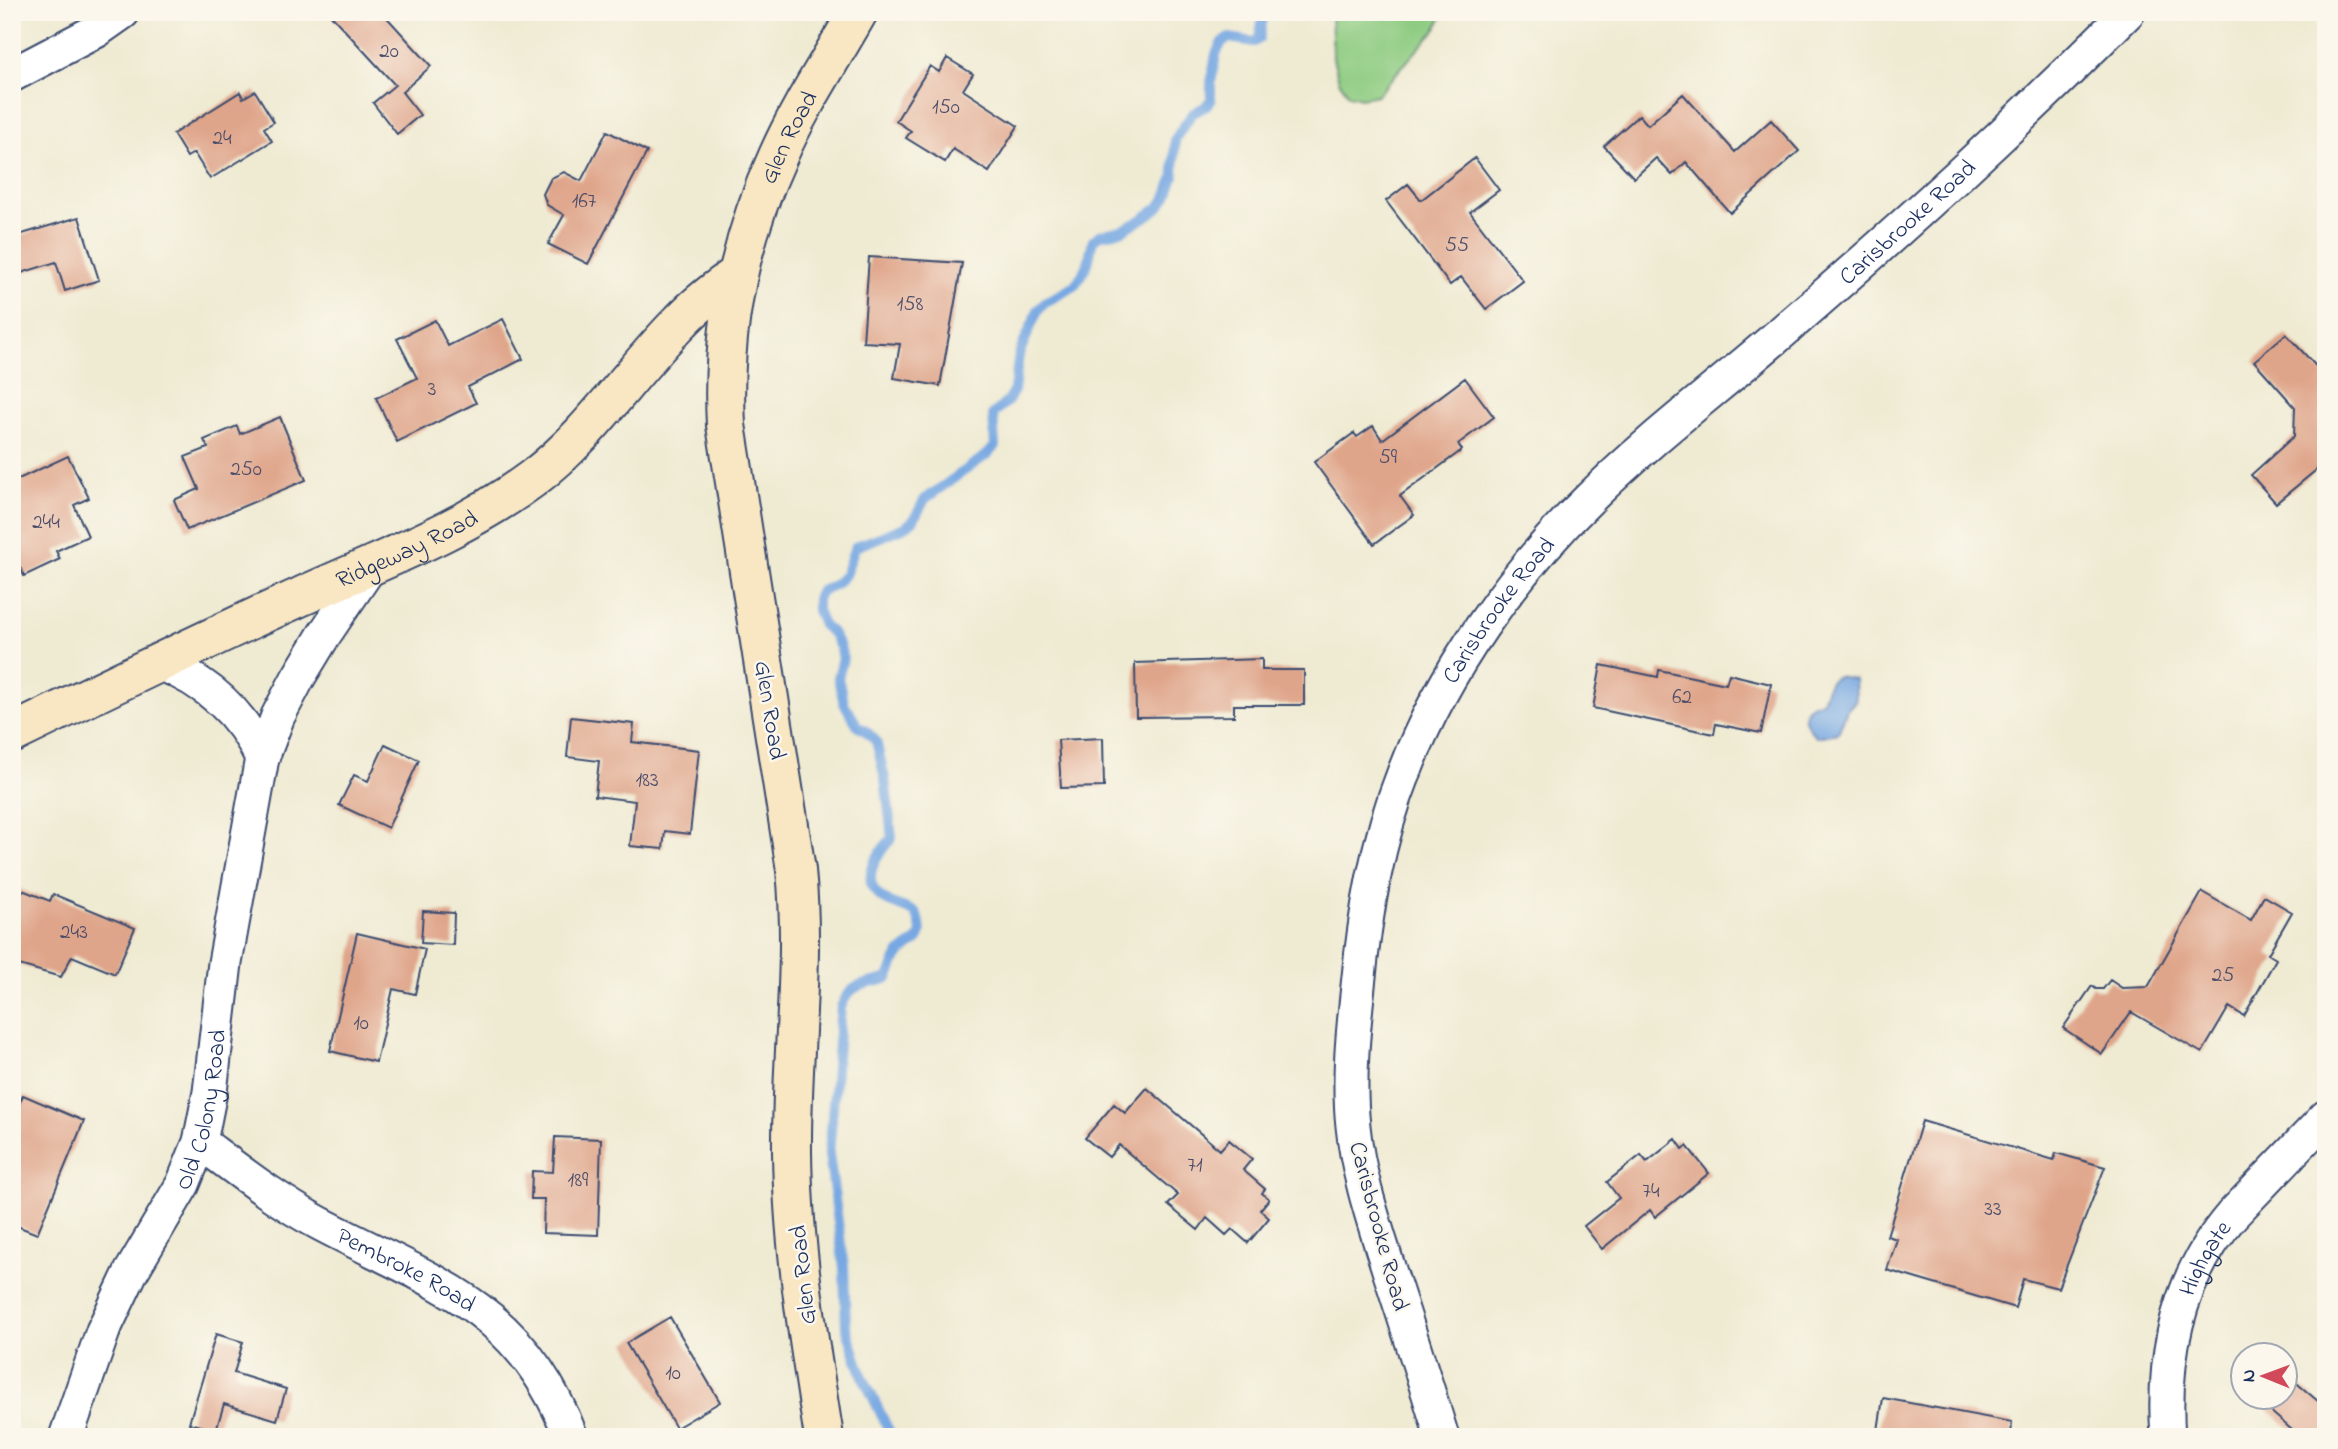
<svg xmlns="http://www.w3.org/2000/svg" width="2338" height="1449" viewBox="0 0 2338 1449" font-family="'Indie Flower',sans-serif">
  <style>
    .green { fill: #8fcc82; stroke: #557e70; stroke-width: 2 }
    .water { fill: #77a8e2; stroke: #496ca0; stroke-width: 2 }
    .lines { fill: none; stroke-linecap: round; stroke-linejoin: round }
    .stream { stroke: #77a8e2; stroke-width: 10 }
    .building { fill: #dfa58a }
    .street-casing { stroke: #3b4b6f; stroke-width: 37 }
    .secondary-casing { stroke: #3b4b6f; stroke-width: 42 }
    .street { stroke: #fff; stroke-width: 33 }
    .secondary { stroke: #f9e7c3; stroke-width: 38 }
    .labels { text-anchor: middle; stroke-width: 5; stroke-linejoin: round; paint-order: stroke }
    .number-label { font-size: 21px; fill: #4c4c69 }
    .street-label { font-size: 24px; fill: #1b2f5e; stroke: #fbf7ec }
  </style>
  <rect width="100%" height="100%" fill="#fbf7ec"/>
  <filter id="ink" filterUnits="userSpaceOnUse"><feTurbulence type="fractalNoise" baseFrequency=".0143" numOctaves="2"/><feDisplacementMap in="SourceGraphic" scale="14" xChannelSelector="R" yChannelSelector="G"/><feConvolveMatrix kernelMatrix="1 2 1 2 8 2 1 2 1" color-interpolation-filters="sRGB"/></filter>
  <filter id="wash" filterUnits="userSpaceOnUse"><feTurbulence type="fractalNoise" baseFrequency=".00686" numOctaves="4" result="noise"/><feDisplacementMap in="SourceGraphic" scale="28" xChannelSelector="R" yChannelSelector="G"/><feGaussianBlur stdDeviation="1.57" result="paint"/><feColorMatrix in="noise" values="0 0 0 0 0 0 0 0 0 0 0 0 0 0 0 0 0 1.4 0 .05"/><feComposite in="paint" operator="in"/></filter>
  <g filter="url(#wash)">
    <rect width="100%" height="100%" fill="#efead2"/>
    <!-- green -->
    <path class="green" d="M 1331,12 L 1444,12 L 1436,29 L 1377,95 L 1361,98 L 1349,95 L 1339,81 L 1333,58 Z"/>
    <!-- water -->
    <path class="water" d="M 1837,676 L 1855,679 L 1856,700 L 1847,710 L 1838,733 L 1816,737 C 1801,720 1798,707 1822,701 L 1829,682 Z"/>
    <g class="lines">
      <!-- stream -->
      <path class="stream" d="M 892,1437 L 863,1377 L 846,1327 L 844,1267 L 829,1154 L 841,1007 C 852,980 865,987 888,978 C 892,972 894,962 898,956 C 910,939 930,946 916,913 C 906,907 894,905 885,900 C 857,883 876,855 892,838 L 885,778 L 876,741 L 867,732 L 858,726 L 844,703 L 838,678 L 843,658 L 840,647 L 833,634 L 823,625 L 817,610 L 817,599 L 821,591 L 836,584 L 845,575 L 855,547 L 905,527 L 913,521 L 925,499 L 988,454 L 995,446 L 993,414 L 1008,401 L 1014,390 L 1019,354 L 1038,310 L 1046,302 L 1073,287 L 1081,277 L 1088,263 L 1093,240 L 1100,235 L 1123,230 L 1144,218 L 1159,207 L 1167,196 L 1174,176 L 1175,139 L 1192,114 L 1206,106 L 1211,100 L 1211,83 L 1216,54 L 1222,42 L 1229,38 L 1254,42 L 1259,39 L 1264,12"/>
    </g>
    <g id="blocks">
      <!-- building -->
      <path class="building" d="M 328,12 L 382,12 L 431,66 L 402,92 L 420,115 L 397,134 L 373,103 L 395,85 Z
        M 947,58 L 973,74 L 963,90 L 1018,126 L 989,172 L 953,149 L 945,162 L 906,138 L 911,131 L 896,121 L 930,66 L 939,72 Z
        M 255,91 L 274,122 L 264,128 L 272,141 L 210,179 L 194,153 L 187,157 L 173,134 L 240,92 L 243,98 Z
        M 1683,94 L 1735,152 L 1771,120 L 1799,151 L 1730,213 L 1686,162 L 1672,175 L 1656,158 L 1634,178 L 1604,146 L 1639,115 L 1648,125 Z
        M 607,131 L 647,152 L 588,264 L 548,244 L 564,215 L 547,205 L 543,194 L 551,178 L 564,172 L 581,181 Z
        M 1475,158 L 1499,190 L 1470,212 L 1523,281 L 1486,309 L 1461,277 L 1450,285 L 1386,201 L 1408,184 L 1421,200 Z
        M 79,217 L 99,280 L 65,291 L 56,262 L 12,276 L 12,237 Z
        M 869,257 L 962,263 L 940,386 L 894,378 L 900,344 L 863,342 Z
        M 503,319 L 523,359 L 468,387 L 476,403 L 397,442 L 376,398 L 417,378 L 397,339 L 435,320 L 448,346 Z
        M 2286,334 L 2326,377 L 2326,462 L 2276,503 L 2251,475 L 2294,436 L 2295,407 L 2254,361 Z
        M 1465,378 L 1494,417 L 1458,444 L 1462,450 L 1400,496 L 1414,515 L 1374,544 L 1314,462 L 1354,433 L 1357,437 L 1373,426 L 1382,440 Z
        M 280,417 L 306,480 L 187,530 L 174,500 L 199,489 L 185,457 L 208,448 L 204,440 L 237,426 L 240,434 Z
        M 68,456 L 89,498 L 74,505 L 88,536 L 56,551 L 60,559 L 24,576 L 21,569 L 12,573 L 12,482 Z
        M 1262,659 L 1262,670 L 1304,670 L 1304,705 L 1234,705 L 1234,716 L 1136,717 L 1135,663 Z
        M 1601,665 L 1658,677 L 1659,670 L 1726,684 L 1729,674 L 1771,684 L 1761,733 L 1716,724 L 1714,734 L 1593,708 Z
        M 571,717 L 634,724 L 632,742 L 699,750 L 690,834 L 665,831 L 663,849 L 630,846 L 635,801 L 595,796 L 599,761 L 567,757 Z
        M 1103,738 L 1104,787 L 1061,788 L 1058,740 Z
        M 385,744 L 419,760 L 388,828 L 339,805 L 354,775 L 368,781 Z
        M 12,886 L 50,901 L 53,894 L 135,928 L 115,974 L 72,956 L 61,977 L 12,963 Z
        M 2202,892 L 2251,920 L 2264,896 L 2292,912 L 2268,954 L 2276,959 L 2244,1016 L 2229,1007 L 2202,1053 L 2131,1012 L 2102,1054 L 2063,1028 L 2092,986 L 2096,989 L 2103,989 L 2110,980 L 2122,988 L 2148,987 Z
        M 423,911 L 454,913 L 453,945 L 421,943 Z
        M 357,933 L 425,949 L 415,994 L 393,989 L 376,1062 L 330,1051 Z
        M 1147,1088 L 1220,1150 L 1229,1140 L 1252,1159 L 1243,1170 L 1265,1189 L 1262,1193 L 1269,1199 L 1260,1210 L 1269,1218 L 1248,1243 L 1232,1229 L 1226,1235 L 1207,1218 L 1198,1230 L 1168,1205 L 1178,1195 L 1119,1145 L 1109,1157 L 1085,1138 L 1114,1104 L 1125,1113 Z
        M 23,1095 L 84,1121 L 37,1234 L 12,1224 L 12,1121 Z
        M 1922,1121 L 2054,1160 L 2056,1153 L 2105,1167 L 2058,1288 L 2023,1279 L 2015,1308 L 1887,1270 L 1897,1239 L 1887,1236 Z
        M 555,1137 L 601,1139 L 598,1235 L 543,1233 L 544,1199 L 531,1199 L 532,1171 L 553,1172 Z
        M 1676,1139 L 1683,1149 L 1687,1146 L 1709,1173 L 1655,1217 L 1650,1210 L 1602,1249 L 1584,1226 L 1619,1198 L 1607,1182 L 1641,1155 L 1647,1162 Z
        M 670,1317 L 720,1402 L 676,1428 L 626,1343 Z
        M 216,1334 L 243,1342 L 234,1373 L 286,1389 L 277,1420 L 224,1404 L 216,1430 L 189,1423 Z
        M 2286,1374 L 2326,1408 L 2326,1437 L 2300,1437 L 2253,1396 L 2286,1396 Z
        M 1883,1398 L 2012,1422 L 2011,1437 L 1877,1437 Z"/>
    </g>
  </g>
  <g filter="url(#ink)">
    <use href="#blocks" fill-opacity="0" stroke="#3b4b6f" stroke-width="2"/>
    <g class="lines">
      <!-- street casing -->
      <g class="street-casing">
        <g id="street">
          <path d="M 12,75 L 96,31 L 123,12"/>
          <path d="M 159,663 C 206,681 241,711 262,758"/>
          <path id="s1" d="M 200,1142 C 239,1171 276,1200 319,1223 C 432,1283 521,1304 571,1437"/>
          <path id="s2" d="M 66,1437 L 103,1331 L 131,1272 L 183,1184 L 200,1142 L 210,1092 L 225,963 L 262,758 L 278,716 L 298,678 L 324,635 L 372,564"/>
          <path id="s3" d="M 1442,1437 C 1425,1381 1407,1325 1389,1270 C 1374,1222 1358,1176 1353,1126 C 1348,1080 1353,1032 1358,986 C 1365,914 1377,841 1404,773 C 1442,673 1513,573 1589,499 C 1651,437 1722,385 1788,327 C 1905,226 2019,122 2128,12"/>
          <path id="s4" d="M 2168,1437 C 2162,1355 2178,1278 2232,1215 L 2326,1117"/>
        </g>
      </g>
      <!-- secondary casing -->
      <g class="secondary-casing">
        <g id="secondary">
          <path id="s5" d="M 12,734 C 108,687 203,641 300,597 C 379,561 462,531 532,479 C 591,435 629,373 681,321 C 698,303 718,288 738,274"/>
          <path id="s6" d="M 824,1437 C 809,1342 793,1248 792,1152 C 791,1058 805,964 796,870 L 726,425 C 721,332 739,241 778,156 C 800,106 831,60 858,12"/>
        </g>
      </g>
      <!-- street -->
      <use href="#street" class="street"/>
      <!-- secondary -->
      <use href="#secondary" class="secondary"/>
    </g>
  </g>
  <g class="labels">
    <!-- number labels -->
    <g class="number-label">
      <text x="389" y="57">20</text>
      <text x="946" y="113">150</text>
      <text x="222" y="144">24</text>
      <text x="584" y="207">167</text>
      <text x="1457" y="251">55</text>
      <text x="910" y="310">158</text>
      <text x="432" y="395">3</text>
      <text x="1388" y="463">59</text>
      <text x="246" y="475">250</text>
      <text x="46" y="528">244</text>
      <text x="1682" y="703">62</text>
      <text x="647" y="786">183</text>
      <text x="74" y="938">243</text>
      <text x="2223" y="981">25</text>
      <text x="361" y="1029">10</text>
      <text x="1195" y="1171">71</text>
      <text x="578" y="1186">189</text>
      <text x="1651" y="1197">74</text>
      <text x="1993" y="1215">33</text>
      <text x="673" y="1379">10</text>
    </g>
    <!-- street labels -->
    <g class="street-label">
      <text dy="8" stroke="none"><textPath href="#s6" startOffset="1318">Glen Road</textPath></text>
      <text dy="8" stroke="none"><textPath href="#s3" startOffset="1438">Carisbrooke Road</textPath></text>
      <text dy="8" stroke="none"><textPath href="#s5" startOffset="436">Ridgeway Road</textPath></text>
      <text dy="8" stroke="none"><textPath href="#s3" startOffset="872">Carisbrooke Road</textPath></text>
      <text transform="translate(771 710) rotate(81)" y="8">Glen Road</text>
      <text dy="8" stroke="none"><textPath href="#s2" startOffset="357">Old Colony Road</textPath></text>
      <text transform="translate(1380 1226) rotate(75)" y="8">Carisbrooke Road</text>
      <text dy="8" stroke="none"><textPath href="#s4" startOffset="186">Highgate</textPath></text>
      <text dy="8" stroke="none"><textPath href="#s1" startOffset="243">Pembroke Road</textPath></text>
      <text transform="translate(802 1275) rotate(-96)" y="8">Glen Road</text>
    </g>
  </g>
  <!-- margin -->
  <rect width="2338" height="1449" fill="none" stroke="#fbf7ec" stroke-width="42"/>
  <!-- north arrow -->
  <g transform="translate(2264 1376) rotate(271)"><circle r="33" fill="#fbf7ec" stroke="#a1a7b3" stroke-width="2"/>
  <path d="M0-5L12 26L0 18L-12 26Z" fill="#d1495b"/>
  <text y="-10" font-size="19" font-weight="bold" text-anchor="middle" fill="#1b2f5e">N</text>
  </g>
</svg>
